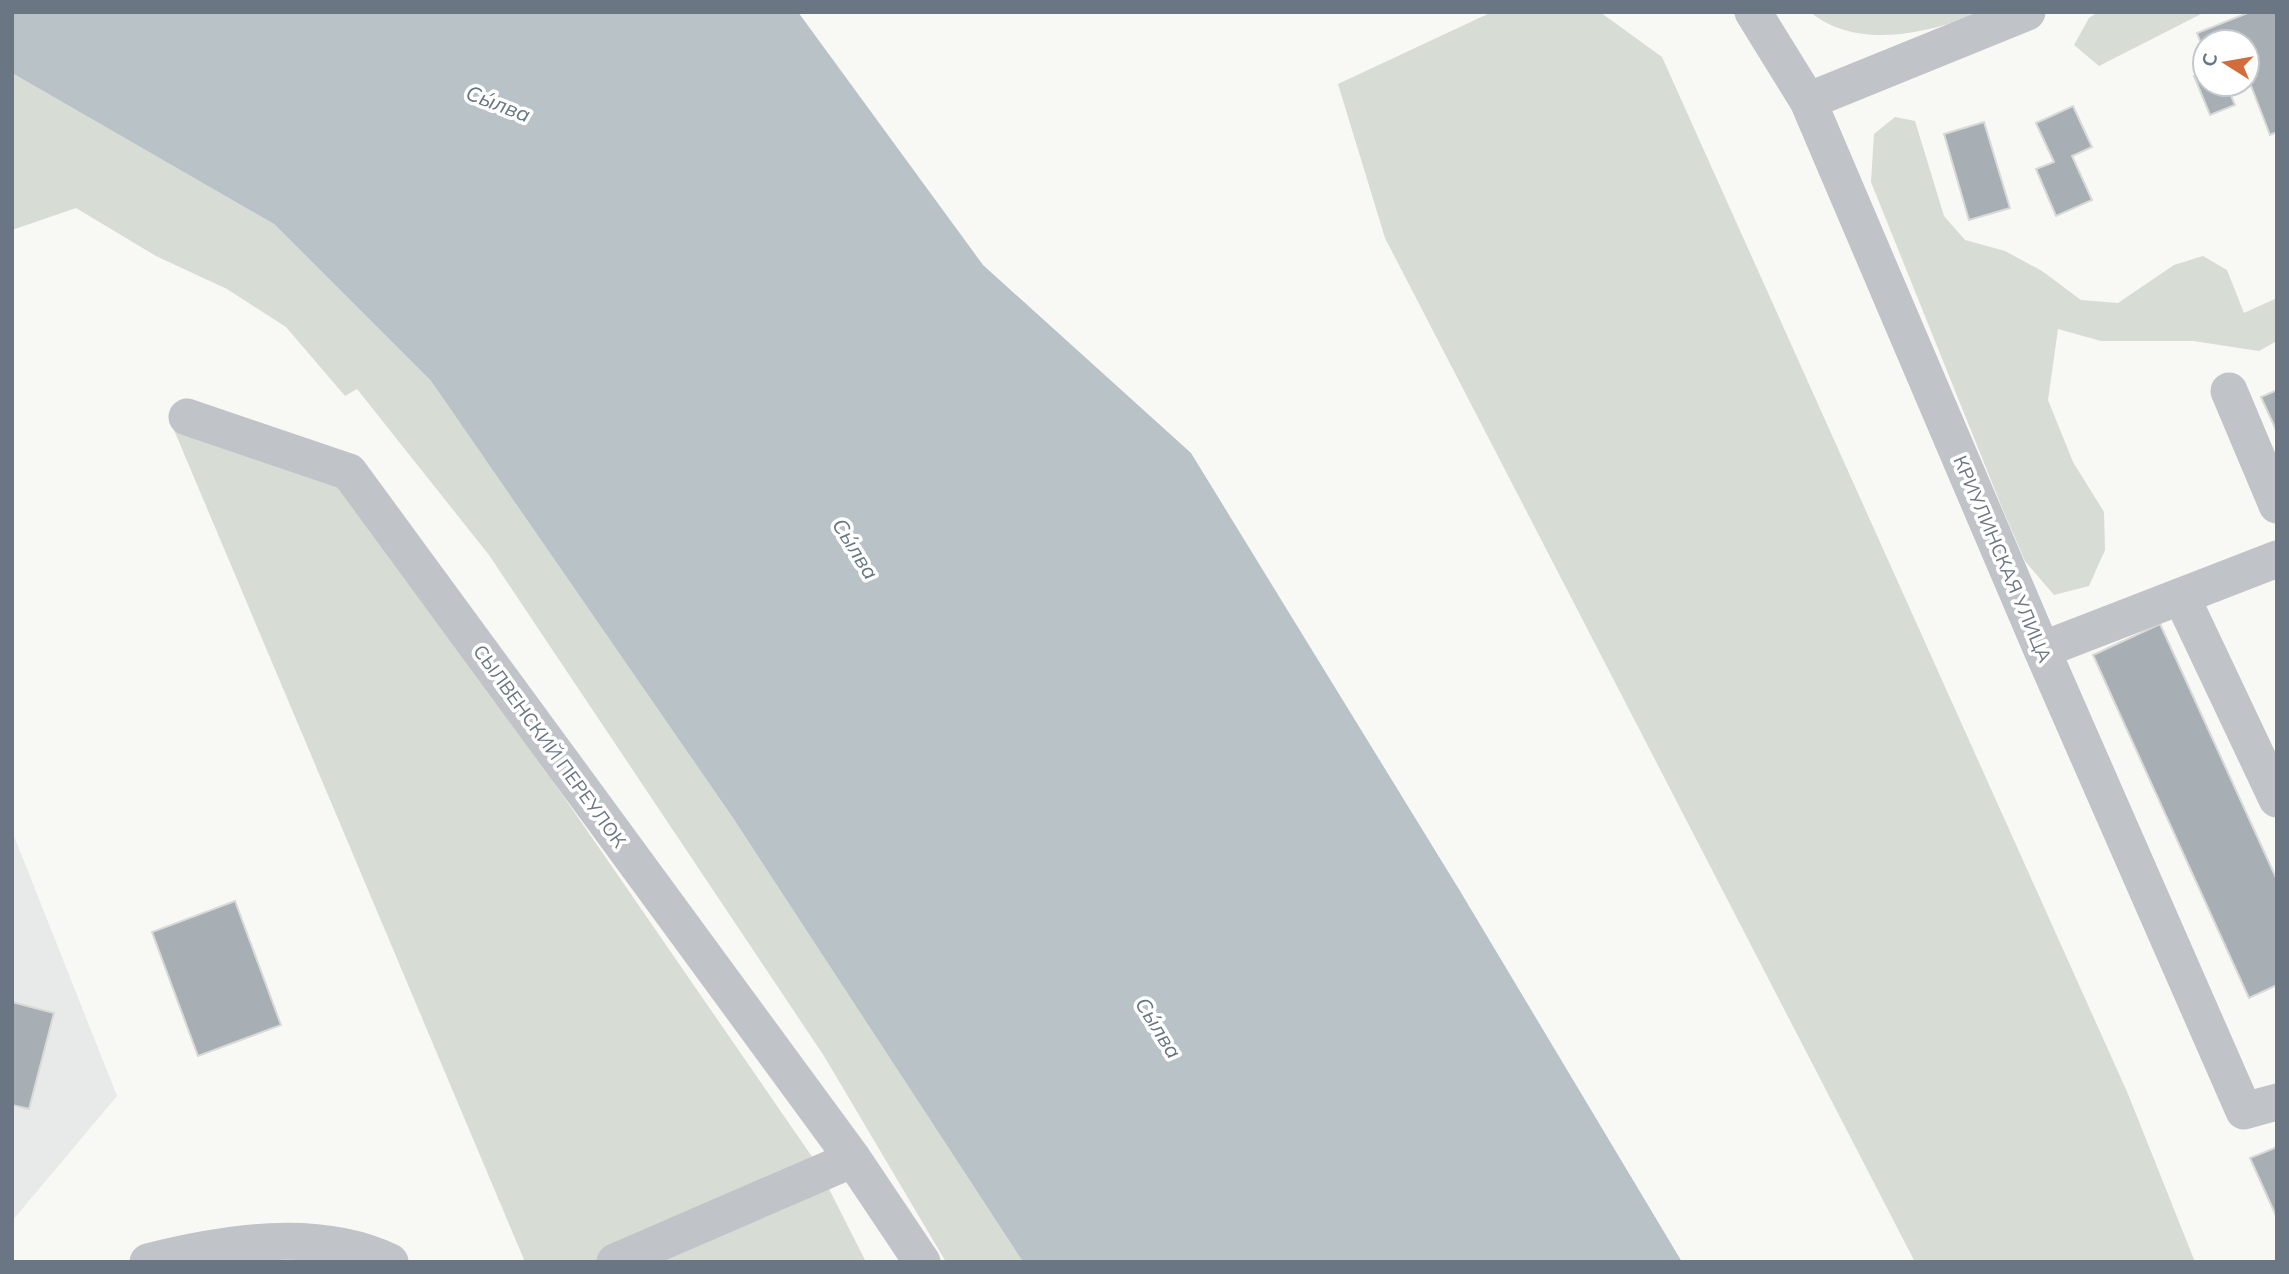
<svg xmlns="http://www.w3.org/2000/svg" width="2289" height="1274" viewBox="0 0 2289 1274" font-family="Mulish,sans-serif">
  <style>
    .built { fill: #e8eae9 }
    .green { fill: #d7dcd5 }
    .water { fill: #b9c2c7 }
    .building { fill: #a7aeb4; stroke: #d9dad8; stroke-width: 2 }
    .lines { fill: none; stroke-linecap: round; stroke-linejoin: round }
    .minor { stroke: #c0c3c7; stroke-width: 37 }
    .labels { text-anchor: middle; stroke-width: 7; stroke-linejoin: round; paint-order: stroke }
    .street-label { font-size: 19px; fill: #6a7684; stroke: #fff }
    .water-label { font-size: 21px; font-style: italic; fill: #66767f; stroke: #fff }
  </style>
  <rect width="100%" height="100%" fill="#f8f8f5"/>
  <!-- built -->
  <path class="built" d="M 12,831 L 117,1096 L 12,1221 Z"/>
  <!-- green -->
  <path class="green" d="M 1492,12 L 1600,12 L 1662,57 L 2128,1094 L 2195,1262 L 1915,1262 L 1385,238 L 1338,84 Z
    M 1810,12 L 1982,12 C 1930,33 1858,51 1810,12 Z
    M 2098,12 L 2205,12 L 2099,66 L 2074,45 L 2089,18 Z
    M 12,73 L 274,224 L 431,381 L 733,818 L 1023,1262 L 946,1262 L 824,1056 L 489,555 L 357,389 L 345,396 L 286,327 L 227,289 L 156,256 L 76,208 L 12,230 Z
    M 1895,117 L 1915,121 L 1944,216 L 1965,240 L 2005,251 L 2042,271 L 2081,300 L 2118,303 L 2174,265 L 2203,256 L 2227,270 L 2244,313 L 2277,298 L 2277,341 L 2259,351 L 2193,341 L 2101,341 L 2058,329 L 2048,400 L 2073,462 L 2104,512 L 2105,550 L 2089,586 L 2054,595 L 2025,561 L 2003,510 L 1871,182 L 1874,134 Z
    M 174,430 L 346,481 L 815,1161 L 593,1262 L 525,1262 Z
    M 829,1189 L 866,1262 L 652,1262 Z"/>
  <!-- water -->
  <path class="water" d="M 12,12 L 798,12 L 983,265 L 1191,453 L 1460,891 L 1682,1262 L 1023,1262 L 733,818 L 431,381 L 274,224 L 12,73 Z"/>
  <!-- building -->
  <path class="building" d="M 2250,12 L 2277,12 L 2277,132 L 2270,135 L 2250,83 L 2229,91 L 2235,105 L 2210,115 L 2194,76 L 2205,71 L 2205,84 L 2247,84 L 2247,42 L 2205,42 L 2205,54 L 2197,33 Z
    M 2073,106 L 2092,147 L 2072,156 L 2092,200 L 2056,216 L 2036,169 L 2054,162 L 2036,123 Z
    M 1984,122 L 2010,208 L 1969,220 L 1944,134 Z
    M 2277,390 L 2277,432 L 2261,397 Z
    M 2160,624 L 2277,880 L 2277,985 L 2249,998 L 2093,655 Z
    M 235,901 L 281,1025 L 198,1056 L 152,932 Z
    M 12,1002 L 54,1013 L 29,1109 L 12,1105 Z
    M 2277,1147 L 2277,1218 L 2250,1158 Z"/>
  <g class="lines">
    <!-- minor -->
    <path class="minor" d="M 1753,12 L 1808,101 L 2042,650 L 2244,1111 L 2277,1102
      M 1808,101 L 2027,12
      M 2229,391 L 2277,505
      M 187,417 L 349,472 L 853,1159 L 922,1262
      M 2181,596 L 2277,799
      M 2042,650 L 2277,559
      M 148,1262 C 223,1243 317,1227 390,1262
      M 615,1262 L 853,1159"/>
  </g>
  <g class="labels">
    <!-- street labels -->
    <g class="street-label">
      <text transform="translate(2003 559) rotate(67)" y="7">КРИУЛИНСКАЯ УЛИЦА</text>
      <text transform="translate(550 746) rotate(54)" y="7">СЫЛВЕНСКИЙ ПЕРЕУЛОК</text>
    </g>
    <!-- water labels -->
    <g class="water-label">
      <text transform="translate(498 104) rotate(21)" y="7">Сы́лва</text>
      <text transform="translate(855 549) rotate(58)" y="7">Сы́лва</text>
      <text transform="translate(1158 1028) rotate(58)" y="7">Сы́лва</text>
    </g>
  </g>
  <!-- border -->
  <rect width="2289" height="1274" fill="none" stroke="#6a7684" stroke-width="28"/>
  <!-- north arrow -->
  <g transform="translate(2226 63) rotate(281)"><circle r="33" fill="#ffffff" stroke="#c3c8ce" stroke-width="2"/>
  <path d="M0-5L12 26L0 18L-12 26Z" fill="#d36b3a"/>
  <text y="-10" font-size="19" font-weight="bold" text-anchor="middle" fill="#6a7684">С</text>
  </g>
</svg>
